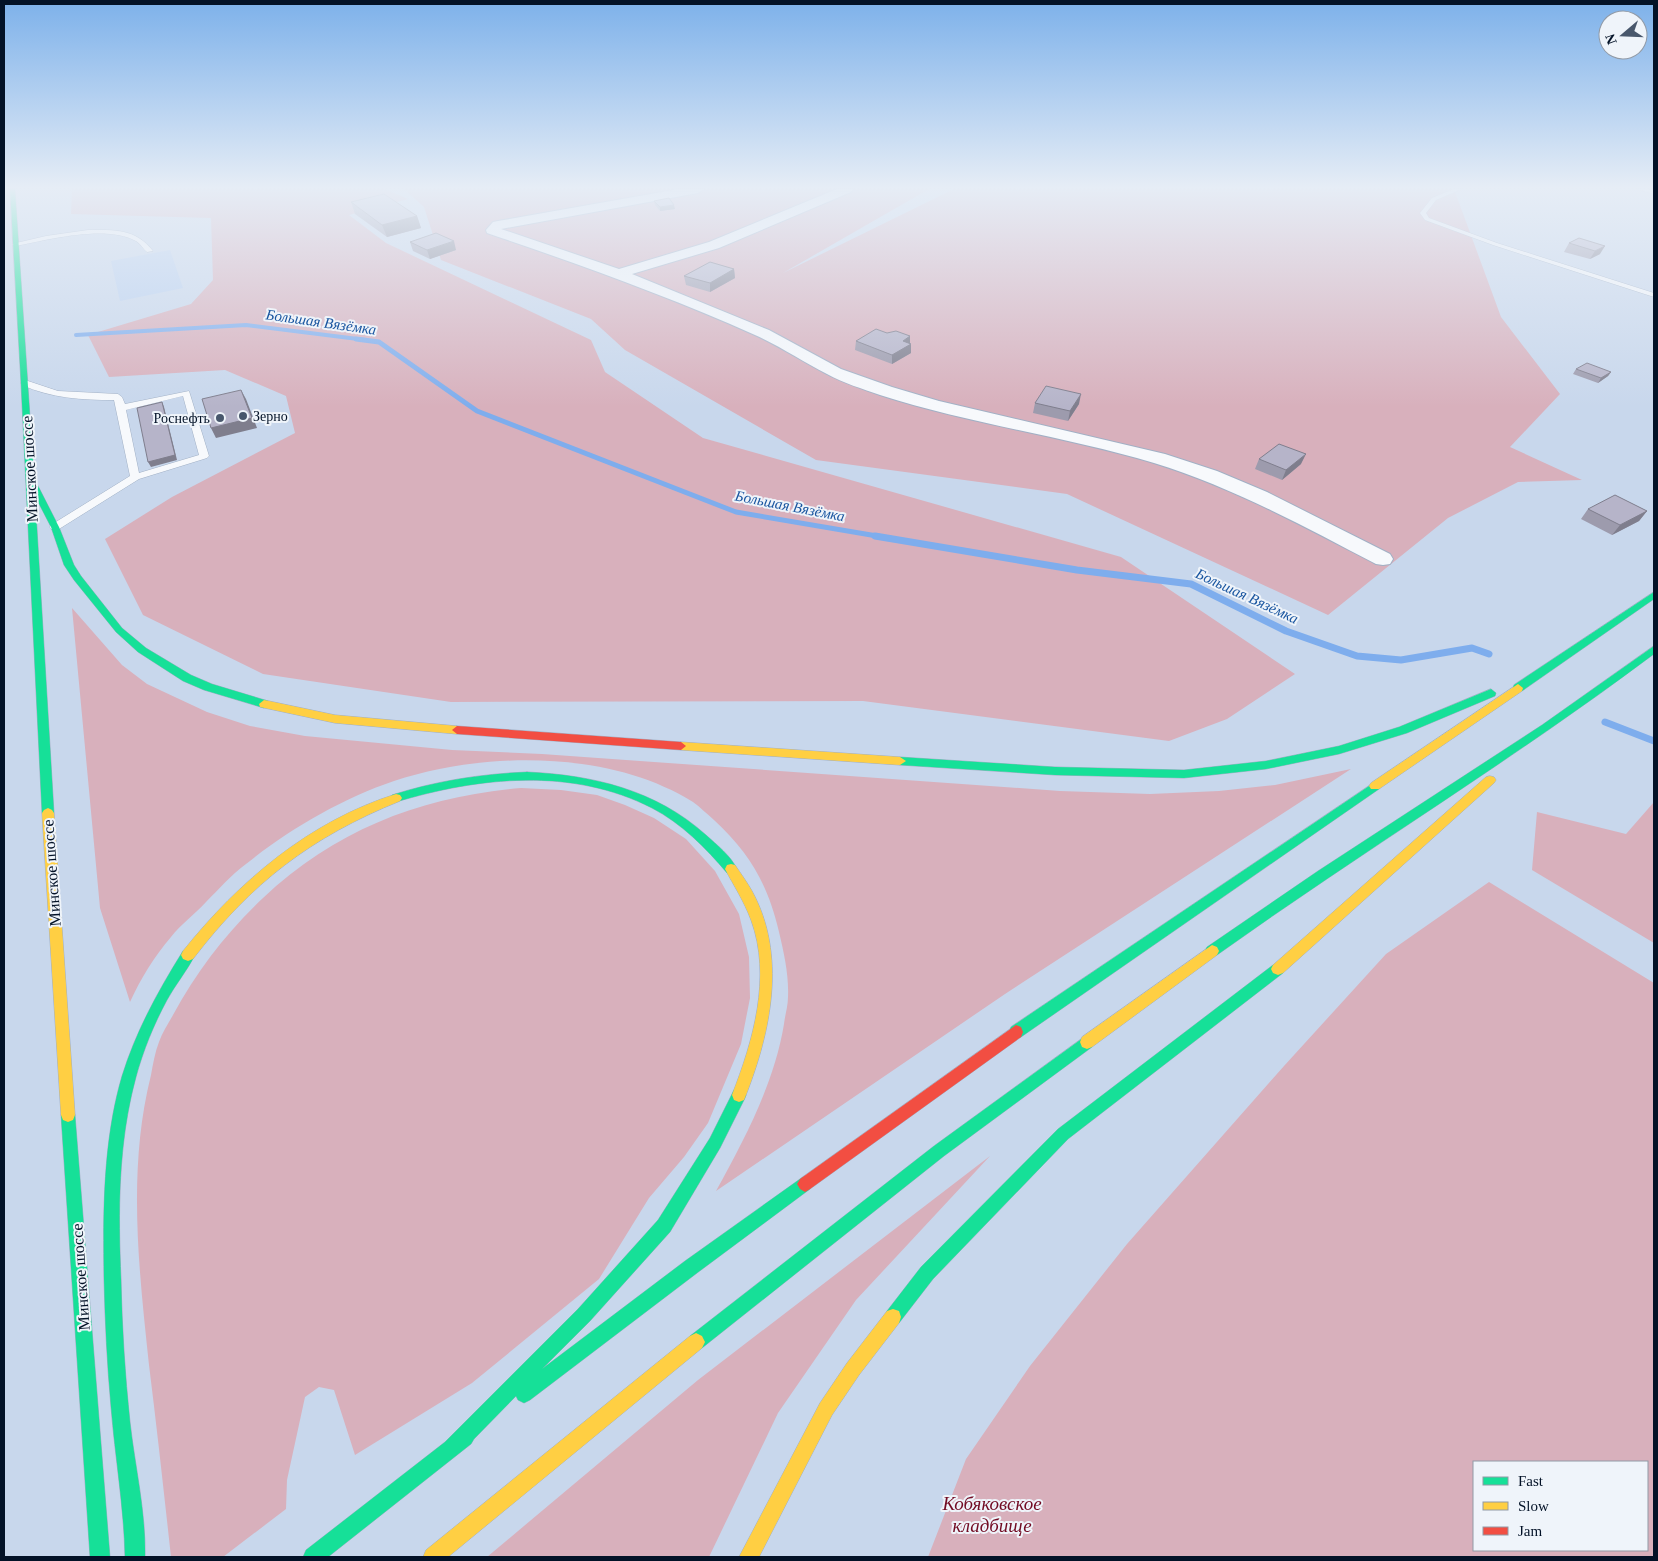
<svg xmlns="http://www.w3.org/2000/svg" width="1658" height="1561" viewBox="0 0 1658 1561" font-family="Georgia,serif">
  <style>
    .built { fill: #b9d0f0 }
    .green { fill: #d8b0bc; fill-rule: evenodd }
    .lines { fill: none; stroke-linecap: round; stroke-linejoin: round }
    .stream-far2 { stroke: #7eaded; stroke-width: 4 }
    .stream-far1 { stroke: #7eaded; stroke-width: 5 }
    .stream { stroke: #7eaded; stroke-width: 7 }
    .lane-casing { stroke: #a1b0c5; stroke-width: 1 }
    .street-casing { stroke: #a1b0c5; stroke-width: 2 }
    .fast-casing { stroke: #a1b0c5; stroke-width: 1 }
    .slow-casing { stroke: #a1b0c5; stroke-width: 1 }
    .jam-casing { stroke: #a1b0c5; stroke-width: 1 }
    .lane { fill: #f7f9fc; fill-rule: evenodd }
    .street { fill: #f7f9fc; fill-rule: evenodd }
    .fast { fill: #16e098; fill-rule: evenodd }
    .slow { fill: #ffcf43; fill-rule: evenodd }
    .jam { fill: #f24e42; fill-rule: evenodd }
    .wall { fill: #9d9bad }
    .shaded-wall { fill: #7f7e8d }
    .building { fill: #b6b4c9; stroke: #7f7e8d }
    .poi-dot { fill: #48576c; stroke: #eff4fa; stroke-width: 2 }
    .labels { text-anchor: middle; stroke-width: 4; stroke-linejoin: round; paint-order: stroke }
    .far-poi-label { font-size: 14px; fill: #031227; stroke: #eff4fa; text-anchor: start }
    .far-water-label { font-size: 15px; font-style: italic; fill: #1a56a0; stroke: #eff4fa }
    .street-label { font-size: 16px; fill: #031227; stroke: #eff4fa }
    .near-park-label { font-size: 19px; font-style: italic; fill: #720b23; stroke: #eff4fa }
  </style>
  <rect width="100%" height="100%" fill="#c8d7ec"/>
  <!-- built -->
  <path class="built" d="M 170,250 L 183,288 L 120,301 L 111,261 Z"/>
  <!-- green -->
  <path class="green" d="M 72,189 L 385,189 L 408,199 L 349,215 L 386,243 L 591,340 L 605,372 L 703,438 L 1121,557 L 1295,674 L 1227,719 L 1169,741 L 863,701 L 451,702 L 263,674 L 143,615 L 105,539 L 172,497 L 295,433 L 286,396 L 225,370 L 109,377 L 88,335 L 191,304 L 213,280 L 211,218 L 71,214 Z
    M 404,189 L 929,189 L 783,273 L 954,189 L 1454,189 L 1501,317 L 1560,394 L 1510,447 L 1582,480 L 1518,482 L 1448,518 L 1328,615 L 1067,494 L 816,460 L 625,350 L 591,319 L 441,260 L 424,207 Z
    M 72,608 L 122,665 L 147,684 L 207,712 L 250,726 L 305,736 L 452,750 L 542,754 L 1060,791 L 1150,794 L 1219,791 L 1275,785 L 1351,769 L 1005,994 L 716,1191 C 745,1138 774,1084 784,1024 C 785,1015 788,1006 788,997 C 789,975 784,953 779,932 C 768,885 750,853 714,820 C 707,814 700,807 693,802 C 610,750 485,751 394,781 C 343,798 288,830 246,864 C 231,875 219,889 206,902 C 195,914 181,924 171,937 C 154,957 141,978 130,1002 L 100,908 Z
    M 521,788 L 561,790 L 597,795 L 625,805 L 654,818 L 686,839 L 715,871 L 739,914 L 749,957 L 750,998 L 741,1044 L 708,1123 L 684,1157 L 649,1198 L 599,1279 L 472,1383 L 355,1455 L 334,1390 L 319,1387 L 305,1397 L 287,1480 L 286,1509 L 223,1557 L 171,1557 C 164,1493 157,1429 149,1365 C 139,1270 127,1170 151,1075 C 153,1064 155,1052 159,1042 C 162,1033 168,1024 173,1015 C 197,971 226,933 263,898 C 337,829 421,797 521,788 Z
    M 1654,802 L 1654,943 L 1532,870 L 1537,812 L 1626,834 Z
    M 1489,882 L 1654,983 L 1654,1557 L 928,1557 L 966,1459 L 1030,1366 L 1127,1244 L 1284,1066 L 1386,954 ZM 1474,1462 L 1647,1462 L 1647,1550 L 1474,1550 Z
    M 990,1156 L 856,1300 L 778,1413 L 709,1557 L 487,1557 L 698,1380 Z"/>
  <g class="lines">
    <!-- stream-far2 -->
    <path class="stream-far2" d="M 76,335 L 246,325 L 366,340"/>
    <!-- stream-far1 -->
    <path class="stream-far1" d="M 356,339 L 379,342 L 477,411 L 736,512 L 883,537"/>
    <!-- stream -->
    <path class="stream" d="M 875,536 L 1077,570 L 1191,584 L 1286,631 L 1357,656 L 1401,660 L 1472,648 L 1489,654
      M 1605,722 L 1654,741"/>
    <!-- lane casing -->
    <g class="lane-casing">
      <path id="lane" d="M 1454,189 L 1462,189 L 1436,200 L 1426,213 L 1429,218 L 1497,243 L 1654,293 L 1654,297 L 1493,245 L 1425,220 L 1420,213 L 1432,198 Z
        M 1639,189 L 1654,190 L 1654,194 L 1640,190 Z
        M 88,230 C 114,230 135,228 153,251 L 147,252 C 143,249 141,244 136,241 C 106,224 47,240 15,246 L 12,244 L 46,236 Z
        M 25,380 L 58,391 L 118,394 L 122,397 L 125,404 L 189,391 L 209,456 L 207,458 L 139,479 L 59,529 L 51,529 L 50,527 L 51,525 L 130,476 L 114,400 C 82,400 51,398 22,385 L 21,383 ZM 183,396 L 199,455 L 139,473 L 126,410 Z"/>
    </g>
    <!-- street casing -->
    <g class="street-casing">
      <path id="street" d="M 679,189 L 704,189 L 698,193 L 501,229 L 619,269 L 709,242 L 837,189 L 853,189 L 851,192 L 719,248 L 632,274 L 769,330 L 841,369 L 892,387 L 939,401 L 1165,454 L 1217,471 L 1267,492 L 1390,554 L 1393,559 L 1390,564 L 1383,565 L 1376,564 C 1303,526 1232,487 1154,463 C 1064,436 970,424 880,395 C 863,389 843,383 827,374 C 803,362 780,346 755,335 C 668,296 578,264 487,233 L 486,230 L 493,222 L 498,221 Z"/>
    </g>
    <!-- fast casing -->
    <g class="fast-casing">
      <path id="fast" d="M 10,189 L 15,189 L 34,478 L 59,527 L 74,565 L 81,576 L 122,628 L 146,648 L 191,675 L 212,684 L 268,701 L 269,704 L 264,708 L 204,690 L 183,681 L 138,652 L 116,632 L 74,580 L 64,565 L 51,527 L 35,496 L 54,813 L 52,816 L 44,816 L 42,813 L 21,383 Z
        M 1654,592 L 1654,599 L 1522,691 L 1514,691 L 1513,688 L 1514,685 Z
        M 1654,646 L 1654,654 C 1513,760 1361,852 1217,955 L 1212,957 L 1207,955 L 1205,951 L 1207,947 L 1318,871 L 1542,725 Z
        M 1491,689 L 1496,693 L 1495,696 L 1407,733 L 1339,754 L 1266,769 L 1184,778 L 1055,775 L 900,765 L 894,761 L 900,757 L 1055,767 L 1184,770 L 1266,761 L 1339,746 L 1399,727 Z
        M 527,772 C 593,775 656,790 706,835 C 717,845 731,856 737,869 L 735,873 L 731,874 L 727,873 C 706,848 681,823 652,808 C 572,767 479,777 396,802 L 392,801 L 390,798 L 392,795 C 436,781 480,774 527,772 Z
        M 1375,782 L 1379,783 L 1381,786 L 1379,789 L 1021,1037 L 1016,1039 L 1011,1037 L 1009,1032 L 1011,1027 Z
        M 188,949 L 193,951 L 195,955 C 187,971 175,985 167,1000 C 154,1024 143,1051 136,1077 C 118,1143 118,1212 121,1279 C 122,1327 125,1375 130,1422 C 135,1467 146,1512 145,1557 L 125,1557 C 124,1507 115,1457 111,1407 C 107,1364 105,1321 104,1279 C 103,1211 103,1141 122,1076 C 136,1031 158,991 183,951 Z
        M 1278,963 L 1283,965 L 1285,969 L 1283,973 L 1068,1139 L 933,1279 L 899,1323 L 893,1325 L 887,1323 L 885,1317 L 887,1311 L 921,1267 L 1058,1129 L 1273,965 Z
        M 1087,1035 L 1092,1037 L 1094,1042 L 1092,1047 L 944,1156 L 702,1348 L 696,1351 L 690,1348 L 687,1342 L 690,1336 L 934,1146 Z
        M 739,1088 L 744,1090 L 746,1095 L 744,1100 L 720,1148 L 670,1232 L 590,1321 L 542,1369 L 685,1261 L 800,1179 L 805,1176 L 810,1179 L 813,1184 L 810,1189 L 697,1273 L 530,1400 L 524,1403 L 518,1400 L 516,1396 L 474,1439 L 471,1444 L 328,1557 L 303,1557 L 306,1550 L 445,1442 L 578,1309 L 658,1220 L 710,1138 L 734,1090 Z
        M 68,1108 L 73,1110 L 75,1115 L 110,1557 L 90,1557 L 61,1115 L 63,1110 Z"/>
    </g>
    <!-- slow casing -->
    <g class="slow-casing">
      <path id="slow" d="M 1518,684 L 1523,688 L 1522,691 L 1379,789 L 1371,789 L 1369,786 L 1371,783 Z
        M 264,700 L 335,715 L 457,726 L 462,730 L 457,734 L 335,723 L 260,707 L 259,704 Z
        M 681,742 L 900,757 L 906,761 L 900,765 L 681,750 L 676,746 Z
        M 1490,776 L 1494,777 L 1496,780 L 1494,783 L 1283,973 L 1278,975 L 1273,973 L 1271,969 L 1273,965 L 1486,777 Z
        M 396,794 L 400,795 L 402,798 L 400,801 C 311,837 251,883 193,959 L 188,961 L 183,959 L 181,955 L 183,951 C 239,881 310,821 396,794 Z
        M 48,808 L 52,810 L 54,813 L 75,1115 L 73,1120 L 68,1122 L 63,1120 L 61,1115 L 42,813 L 44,810 Z
        M 731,864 L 735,865 C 741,874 747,882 752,891 C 787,955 771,1031 746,1095 L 744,1100 L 739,1102 L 734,1100 L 732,1095 C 753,1041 772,977 751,920 C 744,901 734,886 725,869 L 727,865 Z
        M 1212,945 L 1217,947 L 1219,951 L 1217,955 L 1092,1047 L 1087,1049 L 1082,1047 L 1080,1042 L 1082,1037 Z
        M 893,1309 L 899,1311 L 901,1317 L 899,1323 L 859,1375 L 832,1415 L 759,1557 L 739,1557 L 820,1403 L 847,1363 L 887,1311 Z
        M 696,1333 L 702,1336 L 705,1342 L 702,1348 L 448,1557 L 423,1557 L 426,1550 L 690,1336 Z"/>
    </g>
    <!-- jam casing -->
    <g class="jam-casing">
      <path id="jam" d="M 457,726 L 681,742 L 686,746 L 681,750 L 457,734 L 452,730 Z
        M 1016,1025 L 1021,1027 L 1023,1032 L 1021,1037 L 810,1189 L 805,1192 L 800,1189 L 797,1184 L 800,1179 Z"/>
    </g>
    <!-- lane -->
    <use href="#lane" class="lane"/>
    <!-- street -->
    <use href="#street" class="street"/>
    <!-- fast -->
    <use href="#fast" class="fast"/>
    <!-- slow -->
    <use href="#slow" class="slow"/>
    <!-- jam -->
    <use href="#jam" class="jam"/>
  </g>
  <!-- wall -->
  <path class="wall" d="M 654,201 L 675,209 L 660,211 L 655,205 Z
    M 351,202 L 417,216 L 421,228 L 387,237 L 355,214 Z
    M 1579,238 L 1600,254 L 1590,259 L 1564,252 L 1569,243 Z
    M 410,242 L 456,250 L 430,259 L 413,251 Z
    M 734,269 L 735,278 L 710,292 L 686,285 L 684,276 Z
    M 887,333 L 910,336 L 910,343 L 911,344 L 911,353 L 892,364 L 855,350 L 856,341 Z
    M 1576,369 L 1611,372 L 1608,376 L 1598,383 L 1573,374 Z
    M 1035,403 L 1079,404 L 1068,421 L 1033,413 Z
    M 1259,459 L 1301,464 L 1282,480 L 1255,469 Z
    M 1588,509 L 1647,511 L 1639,521 L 1612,535 L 1581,519 Z"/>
  <!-- shaded-wall -->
  <path class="shaded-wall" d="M 674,205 L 675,209 L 660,211 L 660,207 Z
    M 417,216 L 421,228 L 387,237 L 382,225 Z
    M 454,241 L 456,250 L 430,259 L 427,250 Z
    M 1605,246 L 1600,254 L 1590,259 L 1595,251 Z
    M 734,269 L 735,278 L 710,292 L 710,283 Z
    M 910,336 L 910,345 L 911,344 L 911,353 L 892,364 L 892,355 L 903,341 Z
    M 1611,372 L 1608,376 L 1598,383 L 1601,378 Z
    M 241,390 L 246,399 L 257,428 L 216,438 L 211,428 Z
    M 1081,394 L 1079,404 L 1068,421 L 1070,411 Z
    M 162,402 L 164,407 L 177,460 L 151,467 L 148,462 Z
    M 1306,454 L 1301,464 L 1282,480 L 1286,470 Z
    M 1647,511 L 1639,521 L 1612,535 L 1620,525 Z"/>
  <!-- building -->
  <path class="building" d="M 384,194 L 417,216 L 382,225 L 351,202 Z
    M 669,198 L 674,205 L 660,207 L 654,201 Z
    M 436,233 L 454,241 L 427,250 L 410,242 Z
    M 1579,238 L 1605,246 L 1595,251 L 1569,243 Z
    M 710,262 L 734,269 L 710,283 L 684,276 Z
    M 876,329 L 887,333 L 896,331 L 910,336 L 903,341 L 911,344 L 892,355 L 856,341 Z
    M 1587,363 L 1611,372 L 1601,378 L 1576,369 Z
    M 1046,386 L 1081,394 L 1070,411 L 1035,403 Z
    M 241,390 L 252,418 L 211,428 L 202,399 Z
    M 162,402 L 175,455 L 148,462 L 137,408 Z
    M 1279,444 L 1306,454 L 1286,470 L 1259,459 Z
    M 1615,495 L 1647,511 L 1620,525 L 1588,509 Z"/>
  <!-- sky -->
  <linearGradient id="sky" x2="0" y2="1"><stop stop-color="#7db1ea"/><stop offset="0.46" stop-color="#e6edf6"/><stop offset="1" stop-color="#e6edf6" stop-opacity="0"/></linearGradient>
  <rect width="1658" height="407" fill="url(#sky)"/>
  <!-- markers -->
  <g class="poi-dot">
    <circle cx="243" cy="416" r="5"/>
    <circle cx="220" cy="418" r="5"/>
  </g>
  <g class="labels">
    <!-- far-poi labels -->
    <g class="far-poi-label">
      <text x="253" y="421">Зерно</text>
      <text x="210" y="423" text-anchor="end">Роснефть</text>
    </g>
    <!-- far-water labels -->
    <g class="far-water-label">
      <text transform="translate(321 322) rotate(8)" y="5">Большая Вязёмка</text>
      <text transform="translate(790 506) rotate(11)" y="5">Большая Вязёмка</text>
      <text transform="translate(1247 596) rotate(25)" y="5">Большая Вязёмка</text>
    </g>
    <!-- street labels -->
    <g class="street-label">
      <text transform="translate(29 469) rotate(-93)" y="6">Минское шоссе</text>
      <text transform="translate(51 873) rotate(-94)" y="6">Минское шоссе</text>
      <text transform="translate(80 1277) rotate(-94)" y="6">Минское шоссе</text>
    </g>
    <!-- near-park labels -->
    <g class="near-park-label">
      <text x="992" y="1510">Кобяковское<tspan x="992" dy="22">кладбище</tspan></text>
    </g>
  </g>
  <!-- border -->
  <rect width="1658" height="1561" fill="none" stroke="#031227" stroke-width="10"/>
  <!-- legend -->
  <rect x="1473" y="1461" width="175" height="90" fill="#eff4fa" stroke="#919aa6"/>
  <rect x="1483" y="1477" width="25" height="8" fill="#16e098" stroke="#919aa6"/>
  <text x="1518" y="1486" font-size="15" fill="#031227">Fast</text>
  <rect x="1483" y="1502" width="25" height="8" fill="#ffcf43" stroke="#919aa6"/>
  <text x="1518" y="1511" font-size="15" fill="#031227">Slow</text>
  <rect x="1483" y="1527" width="25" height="8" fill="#f24e42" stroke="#919aa6"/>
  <text x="1518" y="1536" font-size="15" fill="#031227">Jam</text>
  <!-- north arrow -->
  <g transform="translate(1623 35) rotate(251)"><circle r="24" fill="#eff4fa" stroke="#919aa6"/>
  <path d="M0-4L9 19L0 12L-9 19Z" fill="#48576c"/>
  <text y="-8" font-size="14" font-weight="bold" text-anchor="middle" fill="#031227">N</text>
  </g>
</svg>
